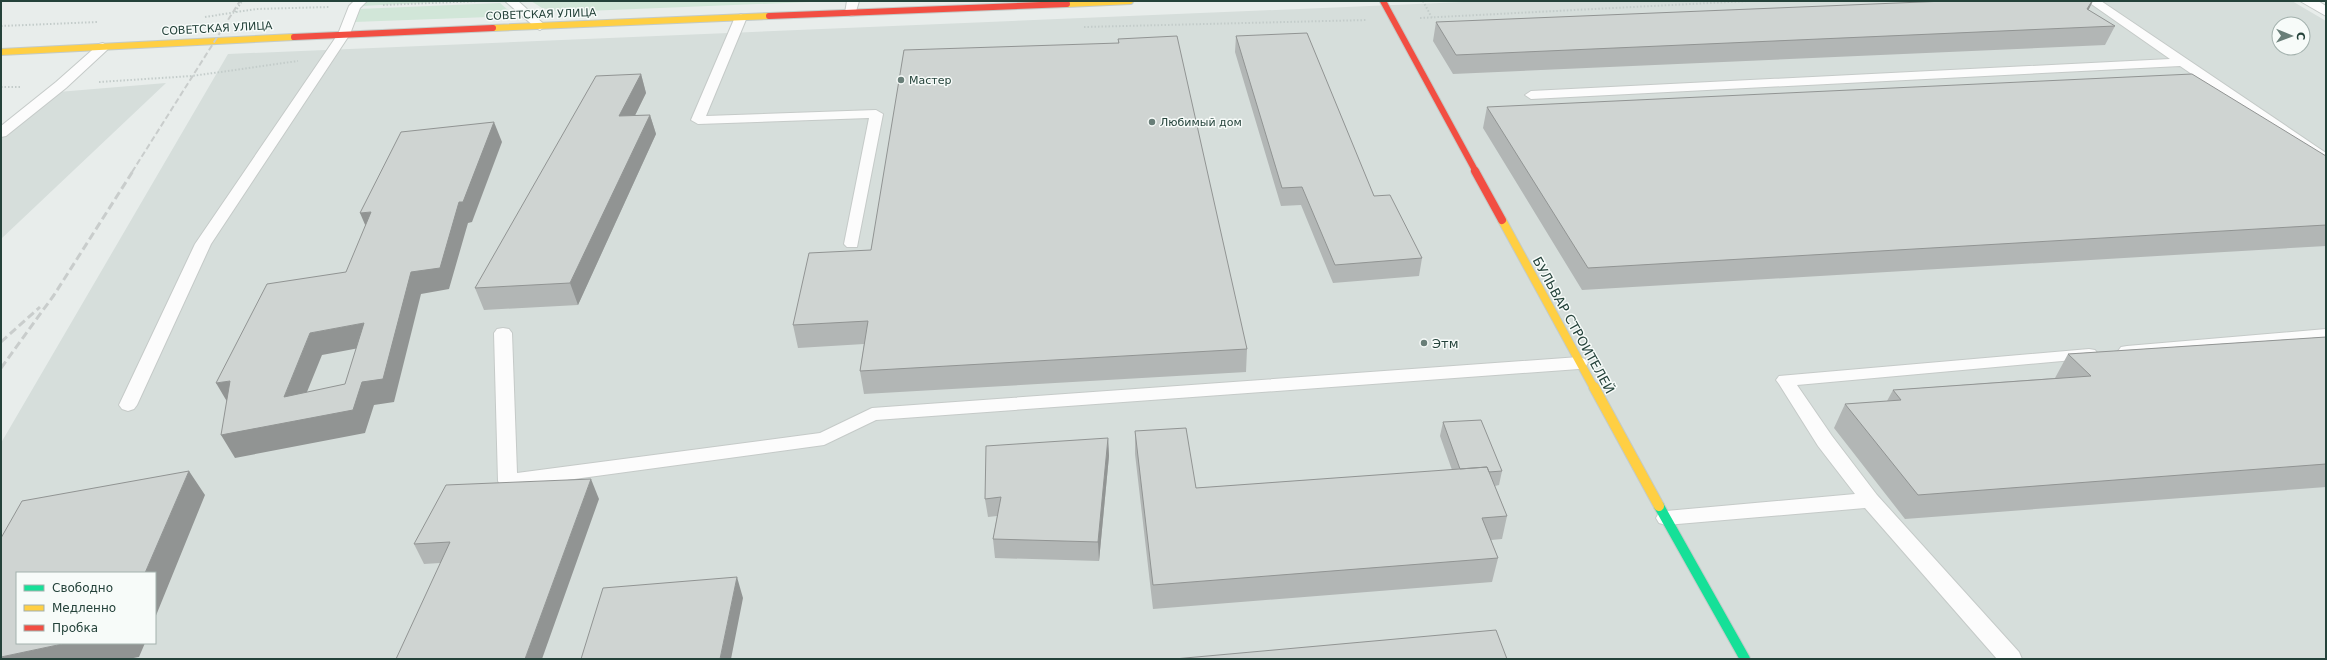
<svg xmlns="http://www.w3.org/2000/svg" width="2327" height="660" viewBox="0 0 2327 660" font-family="'DejaVu Sans',sans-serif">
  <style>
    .built { fill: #d6dedb; fill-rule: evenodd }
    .green { fill: #d1e6d8 }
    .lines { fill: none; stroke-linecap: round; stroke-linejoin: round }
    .lane-casing { stroke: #c5cac8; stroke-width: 2 }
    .street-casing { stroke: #c5cac8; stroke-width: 2 }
    .fast-casing { stroke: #c3cbc8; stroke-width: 12 }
    .slow-far2-casing { stroke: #c3cbc8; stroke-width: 8 }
    .slow-far1-casing { stroke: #c3cbc8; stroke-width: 10 }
    .slow-casing { stroke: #c3cbc8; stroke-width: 12 }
    .jam-far1-casing { stroke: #c3cbc8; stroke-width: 8 }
    .jam-casing { stroke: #c3cbc8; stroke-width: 10 }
    .path { stroke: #c3ccca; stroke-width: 2; stroke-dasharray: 1.5 2; stroke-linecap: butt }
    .lane { fill: #fcfcfc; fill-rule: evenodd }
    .street { fill: #fcfcfc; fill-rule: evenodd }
    .fast { stroke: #16e098; stroke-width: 10 }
    .slow-far2 { stroke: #ffcf43; stroke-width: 6 }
    .slow-far1 { stroke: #ffcf43; stroke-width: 8 }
    .slow { stroke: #ffcf43; stroke-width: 10 }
    .jam-far1 { stroke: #f24e42; stroke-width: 6 }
    .jam { stroke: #f24e42; stroke-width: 8 }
    .rail-far1 { stroke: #c9cdcc; stroke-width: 2; stroke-dasharray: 6 3; stroke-linecap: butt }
    .rail { stroke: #c9cdcc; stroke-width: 3; stroke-dasharray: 8 4; stroke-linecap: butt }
    .wall { fill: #b2b6b5 }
    .shaded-wall { fill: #919493 }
    .building { fill: #cfd4d2; stroke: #919493; fill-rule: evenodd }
    .poi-dot { fill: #697e78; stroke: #f7fbf9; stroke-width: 1.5 }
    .labels { text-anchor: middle; stroke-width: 3; stroke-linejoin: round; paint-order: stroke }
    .far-street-label { font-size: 11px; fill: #24423a; stroke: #f7fbf9 }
    .far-poi-label { font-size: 11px; fill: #24423a; stroke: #f7fbf9; text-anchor: start }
    .street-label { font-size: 13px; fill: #24423a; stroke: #f7fbf9 }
    .poi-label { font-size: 13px; fill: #24423a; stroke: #f7fbf9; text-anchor: start }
  </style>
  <rect width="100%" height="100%" fill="#e8edeb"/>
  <!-- built -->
  <path class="built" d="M 1487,1 L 2292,1 L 2326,21 L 2326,659 L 1,659 L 1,443 L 228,54 ZM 2279,24 L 2303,24 L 2303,48 L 2279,48 ZM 17,573 L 155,573 L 155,643 L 17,643 Z
    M 166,83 L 1,239 L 1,126 L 46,93 Z"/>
  <!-- green -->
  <path class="green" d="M 367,1 L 463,1 L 361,6 Z
    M 531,1 L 834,1 L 562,12 L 542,8 Z
    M 500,3 L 515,16 L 354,22 L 358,9 Z"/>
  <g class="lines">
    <!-- lane casing -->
    <g class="lane-casing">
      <path id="lane" d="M 354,1 L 367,1 L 360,8 L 350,34 L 211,244 L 137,405 L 134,409 L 128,411 L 122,409 L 119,405 L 195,244 L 338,34 L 349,6 Z
        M 505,1 L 518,1 L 546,26 L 540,30 L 536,28 Z
        M 847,1 L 859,1 L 855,15 L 851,16 L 845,13 Z
        M 2087,1 L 2101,1 L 2326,153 L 2326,163 L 2321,162 L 2180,66 L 1531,99 L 1525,95 L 1531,91 L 2170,59 Z
        M 741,14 L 747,17 L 706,116 L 876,110 L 883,114 L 857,247 L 847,247 L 844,244 L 869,118 L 698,124 L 691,120 L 735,17 Z
        M 103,43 L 109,47 L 107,50 L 66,88 L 6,136 L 1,137 L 1,126 L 56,82 L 99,44 Z
        M 503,328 L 509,329 L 512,333 L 517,473 L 820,433 L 872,408 L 1579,357 L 1585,359 L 1588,363 L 1585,367 L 1579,369 L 876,420 L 824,445 L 508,488 L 501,486 L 498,481 L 494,333 L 497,329 Z
        M 2326,329 L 2326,339 L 2127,356 L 2121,355 L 2118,351 L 2121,347 L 2127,346 Z
        M 2089,349 L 2095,350 L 2098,354 L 2095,358 L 1797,385 L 1832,436 L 1877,495 L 2019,652 L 2022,659 L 1997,659 L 1865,508 L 1666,525 L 1659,523 L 1656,518 L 1659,513 L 1666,511 L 1855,494 L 1818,446 L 1779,384 L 1776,380 L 1779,376 Z"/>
    </g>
    <!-- street casing -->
    <g class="street-casing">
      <path id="street" d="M 2300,1 L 2318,1 L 2326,6 L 2326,16 Z"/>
    </g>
    <!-- fast casing -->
    <g class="fast-casing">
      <path id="fast" d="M 1659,506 L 1745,659"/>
    </g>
    <!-- slow-far2 casing -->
    <g class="slow-far2-casing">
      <path id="slow-far2" d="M 1067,4 L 1130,1
        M 493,28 L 769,16
        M 1,52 L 294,37"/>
    </g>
    <!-- slow-far1 casing -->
    <g class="slow-far1-casing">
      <path id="slow-far1" d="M 1502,220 L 1594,388"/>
    </g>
    <!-- slow casing -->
    <g class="slow-casing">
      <path id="slow" d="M 1594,387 L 1659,506"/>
    </g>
    <!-- jam-far1 casing -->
    <g class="jam-far1-casing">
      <path id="jam-far1" d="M 1383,1 L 1476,172
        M 769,16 L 1067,4
        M 294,37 L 493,28"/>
    </g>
    <!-- jam casing -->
    <g class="jam-casing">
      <path id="jam" d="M 1475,171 L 1502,220"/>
    </g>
    <!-- path -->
    <path class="path" d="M 1423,1 L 1432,18
      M 383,5 L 479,1
      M 235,12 L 242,1
      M 205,17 L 256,9 L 330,7
      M 1420,18 L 1749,1
      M 1,26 L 98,22
      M 1084,27 L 1367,20
      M 99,82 L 192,76 L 298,61
      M 1,87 L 22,87"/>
    <!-- lane -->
    <use href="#lane" class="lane"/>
    <!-- street -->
    <use href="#street" class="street"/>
    <!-- fast -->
    <use href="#fast" class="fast"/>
    <!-- slow-far2 -->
    <use href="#slow-far2" class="slow-far2"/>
    <!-- slow-far1 -->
    <use href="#slow-far1" class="slow-far1"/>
    <!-- slow -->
    <use href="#slow" class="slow"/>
    <!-- jam-far1 -->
    <use href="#jam-far1" class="jam-far1"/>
    <!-- jam -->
    <use href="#jam" class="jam"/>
    <!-- rail-far1 -->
    <path class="rail-far1" d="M 132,172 L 240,1"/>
    <!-- rail -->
    <path class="rail" d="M 1,342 L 40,307
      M 1,368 L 54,295 L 133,171"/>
  </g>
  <!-- wall -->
  <path class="wall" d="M 2088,10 L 2115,26 L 2105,45 L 1453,74 L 1433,41 L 1436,22 Z
    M 1236,36 L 1374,196 L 1422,258 L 1419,276 L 1333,283 L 1301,205 L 1281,206 L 1235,52 Z
    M 1118,39 L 1247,349 L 1246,372 L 864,394 L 860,371 L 864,344 L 798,348 L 793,325 L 1118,43 Z
    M 641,74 L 646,93 L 635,115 L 650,115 L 656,134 L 578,305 L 484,310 L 475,288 Z
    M 1487,107 L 2326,156 L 2326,246 L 1582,290 L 1483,128 Z
    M 2326,337 L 2326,487 L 1905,519 L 1834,428 L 1845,404 L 1887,401 L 1893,390 L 2055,378 L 2068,354 Z
    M 1443,422 L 1502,471 L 1499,485 L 1495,486 L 1507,516 L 1502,539 L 1491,540 L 1498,558 L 1492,582 L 1153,609 L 1135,454 L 1135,431 L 1196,488 L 1452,470 L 1440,436 Z
    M 1108,438 L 1109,456 L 1099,561 L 995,558 L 993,539 L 997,516 L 988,517 L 985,499 Z
    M 599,499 L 440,563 L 424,564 L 414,544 Z"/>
  <!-- shaded-wall -->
  <path class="shaded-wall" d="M 2092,1 L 2093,1 L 2087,13 L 2087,9 Z
    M 641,74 L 646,93 L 625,136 L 619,116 Z
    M 650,115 L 656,134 L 578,305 L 570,283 Z
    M 494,122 L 502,142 L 472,222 L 468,223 L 449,289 L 421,294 L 394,402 L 374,405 L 365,433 L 235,458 L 221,435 L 362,382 L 411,272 L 459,202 Z
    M 371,212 L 369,234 L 360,213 Z
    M 364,323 L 375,345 L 322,355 L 296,419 L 284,397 L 310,333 Z
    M 230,381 L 229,405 L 216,383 Z
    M 1108,438 L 1109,456 L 1099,561 L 1098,542 Z
    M 189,471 L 205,495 L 155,618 L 155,573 L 145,573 Z
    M 591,479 L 599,499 L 542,659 L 525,659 Z
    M 737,577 L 743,598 L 731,659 L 720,659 Z
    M 67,643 L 145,643 L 139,657 L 128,659 L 1,659 L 1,657 Z"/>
  <!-- building -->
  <path class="building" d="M 1946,1 L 2092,1 L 2087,9 L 2115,26 L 1456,55 L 1436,22 Z
    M 1307,33 L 1374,196 L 1390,195 L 1422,258 L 1335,265 L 1302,187 L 1282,188 L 1236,36 Z
    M 1177,36 L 1247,349 L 860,371 L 868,321 L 793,325 L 809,253 L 871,250 L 904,50 L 1119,43 L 1118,39 Z
    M 641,74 L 619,116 L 650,115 L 570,283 L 475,288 L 596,76 Z
    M 2192,74 L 2326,156 L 2326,225 L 1588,268 L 1487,107 Z
    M 494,122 L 463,202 L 459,202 L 440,268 L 411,272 L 383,379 L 362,382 L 353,410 L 221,435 L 230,381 L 216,383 L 267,284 L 346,272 L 371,212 L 360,213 L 401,132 ZM 364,323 L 345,384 L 284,397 L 310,333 Z
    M 2326,337 L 2326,464 L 1918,495 L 1845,404 L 1901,400 L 1893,390 L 2091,376 L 2068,354 Z
    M 1481,420 L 1502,471 L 1489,472 L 1487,467 L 1460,469 L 1443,422 Z
    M 1186,428 L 1196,488 L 1487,467 L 1507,516 L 1482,518 L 1498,558 L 1153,585 L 1135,431 Z
    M 1108,438 L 1098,542 L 993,539 L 1001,497 L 985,499 L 986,446 Z
    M 189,471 L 145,573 L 17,573 L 17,643 L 67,643 L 1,657 L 1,538 L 22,501 Z
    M 591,479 L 525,659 L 396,659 L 450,542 L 414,544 L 446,485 Z
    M 737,577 L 720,659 L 581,659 L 603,588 Z
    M 1496,630 L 1507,659 L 1174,659 Z"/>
  <!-- markers -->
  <g class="poi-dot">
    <circle cx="901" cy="80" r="4"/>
    <circle cx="1152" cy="122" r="4"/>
    <circle cx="1424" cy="343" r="4"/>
  </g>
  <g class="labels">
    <!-- far-street labels -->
    <g class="far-street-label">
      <text transform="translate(541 14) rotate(-2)" y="4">СОВЕТСКАЯ УЛИЦА</text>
      <text transform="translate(217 28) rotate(-3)" y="4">СОВЕТСКАЯ УЛИЦА</text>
    </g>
    <!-- far-poi labels -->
    <g class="far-poi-label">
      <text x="909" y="84">Мастер</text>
      <text x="1160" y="126">Любимый дом</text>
    </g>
    <!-- street labels -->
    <g class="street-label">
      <text transform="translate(1574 325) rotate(61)" y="5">БУЛЬВАР СТРОИТЕЛЕЙ</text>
    </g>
    <!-- poi labels -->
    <g class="poi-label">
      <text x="1432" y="348">Этм</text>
    </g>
  </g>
  <!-- border -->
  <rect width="2327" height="660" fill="none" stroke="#24423a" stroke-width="4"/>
  <!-- legend -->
  <rect x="16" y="572" width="140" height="72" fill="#f7fbf9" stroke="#a3b1ad"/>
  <rect x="24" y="585" width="20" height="6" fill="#16e098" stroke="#a3b1ad"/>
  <text x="52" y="592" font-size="12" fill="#24423a">Свободно</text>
  <rect x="24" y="605" width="20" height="6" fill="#ffcf43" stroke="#a3b1ad"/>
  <text x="52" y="612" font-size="12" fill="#24423a">Медленно</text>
  <rect x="24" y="625" width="20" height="6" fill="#f24e42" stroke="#a3b1ad"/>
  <text x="52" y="632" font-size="12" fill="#24423a">Пробка</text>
  <!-- north arrow -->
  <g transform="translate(2291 36) rotate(91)"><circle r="19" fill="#f7fbf9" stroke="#a3b1ad"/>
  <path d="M0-3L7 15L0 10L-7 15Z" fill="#697e78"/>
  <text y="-6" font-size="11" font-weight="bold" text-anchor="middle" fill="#24423a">С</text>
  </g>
</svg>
